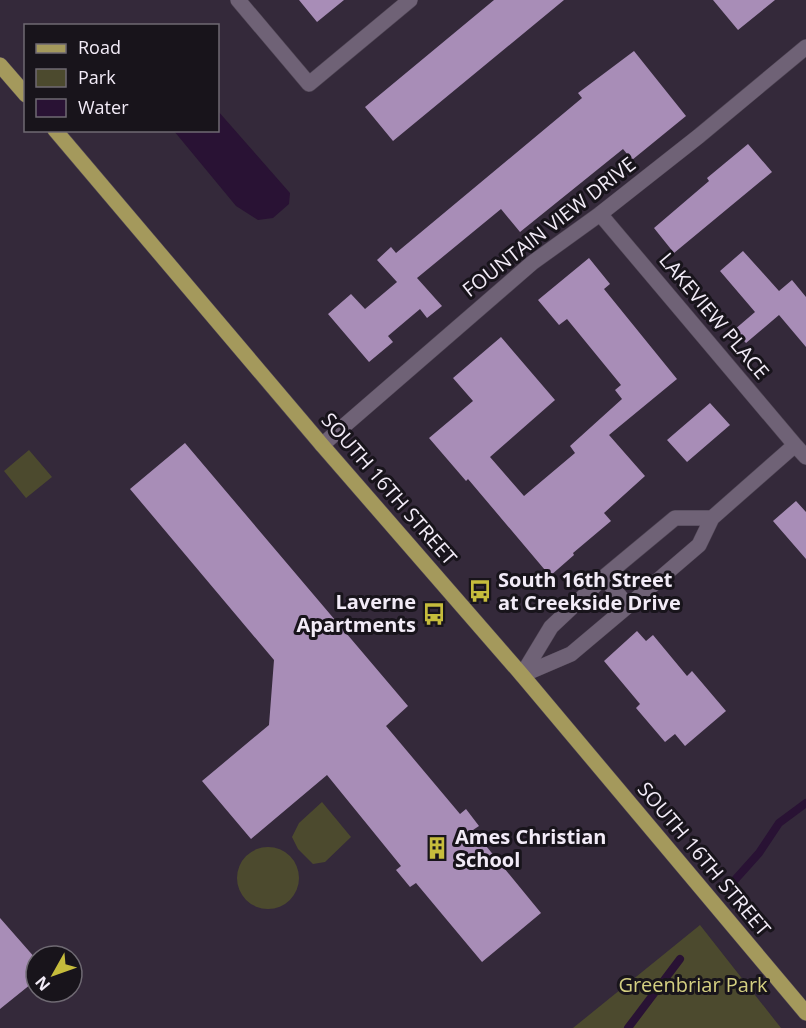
<svg xmlns="http://www.w3.org/2000/svg" width="806" height="1028" viewBox="0 0 806 1028" font-family="'Open Sans',sans-serif">
  <style>
    .green { fill: #4c4a2e }
    .water { fill: #291234 }
    .lines { fill: none; stroke-linecap: round; stroke-linejoin: round }
    .stream { stroke: #291234; stroke-width: 8 }
    .building { fill: #a88db7 }
    .minor-casing { stroke: #4f4554; stroke-width: 16 }
    .major-casing { stroke: #4f4554; stroke-width: 16 }
    .minor { stroke: #6f6276; stroke-width: 15 }
    .major { stroke: #a4995c; stroke-width: 15 }
    .labels { text-anchor: middle; stroke-width: 6; stroke-linejoin: round; paint-order: stroke }
    .street-label { font-size: 20px; fill: #f2ebf7; stroke: #18141b }
    .poi-label { font-size: 20px; font-weight: bold; fill: #f2ebf7; stroke: #18141b; text-anchor: start }
    .park-label { font-size: 20px; fill: #d4cf81; stroke: #18141b }
  </style>
  <rect width="100%" height="100%" fill="#34293a"/>
  <!-- green -->
  <path class="green" d="M 29,450 L 52,477 L 26,498 L 4,471 Z
    M 322,802 L 351,837 L 325,862 L 313,864 L 298,849 L 292,837 L 299,823 Z
    M237 878a31 31 0 1 1 62 0a31 31 0 1 1-62 0Z
    M 700,925 L 781,1028 L 573,1028 Z"/>
  <!-- water -->
  <path class="water" d="M 218,111 L 290,193 L 289,204 L 273,218 L 258,220 L 236,206 L 174,131 L 218,130 Z"/>
  <g class="lines">
    <!-- stream -->
    <path class="stream" d="M 733,882 L 759,853 L 779,823 L 806,803
      M 628,1028 L 680,959"/>
  </g>
  <!-- building -->
  <path class="building" d="M 299,0 L 344,0 L 317,22 Z
    M 494,0 L 564,0 L 393,141 L 365,107 Z
    M 713,0 L 775,0 L 738,30 Z
    M 634,51 L 686,116 L 632,160 L 623,149 L 520,232 L 501,209 L 417,278 L 442,306 L 427,318 L 420,309 L 388,336 L 393,342 L 369,362 L 328,314 L 351,294 L 365,309 L 397,282 L 377,260 L 391,247 L 396,253 L 582,98 L 578,93 Z
    M 748,144 L 772,172 L 674,253 L 654,228 L 709,181 L 707,178 Z
    M 743,251 L 779,291 L 792,280 L 806,297 L 806,347 L 779,315 L 746,343 L 734,330 L 755,312 L 720,271 Z
    M 589,258 L 610,284 L 604,289 L 677,379 L 609,435 L 645,476 L 604,513 L 611,521 L 573,553 L 574,555 L 550,576 L 468,479 L 466,481 L 429,438 L 473,401 L 453,378 L 501,337 L 555,400 L 490,457 L 524,496 L 575,453 L 570,446 L 622,399 L 615,390 L 621,385 L 567,319 L 559,325 L 538,300 Z
    M 710,403 L 730,425 L 687,462 L 667,440 Z
    M 185,443 L 408,706 L 386,726 L 460,814 L 466,809 L 479,826 L 473,830 L 541,913 L 482,962 L 416,883 L 410,887 L 396,870 L 401,866 L 327,775 L 251,839 L 202,781 L 269,725 L 274,660 L 130,489 Z
    M 796,501 L 806,512 L 806,559 L 773,521 Z
    M 637,631 L 646,641 L 653,635 L 687,676 L 692,671 L 726,711 L 685,746 L 675,734 L 665,742 L 636,708 L 640,704 L 604,661 Z
    M 0,918 L 36,959 L 36,980 L 0,1009 Z"/>
  <g class="lines">
    <!-- minor casing -->
    <g class="minor-casing">
      <path id="minor" d="M 238,0 L 309,84 L 410,0
        M 600,214 L 795,445
        M 322,445 L 532,263 L 600,214 L 699,136 L 806,47
        M 604,577 L 628,606
        M 522,675 L 571,654 L 628,606 L 699,545 L 712,518 L 795,445 L 806,457
        M 522,675 L 551,627 L 604,577 L 675,518 L 712,518"/>
    </g>
    <!-- major casing -->
    <g class="major-casing">
      <path id="major" d="M 0,65 L 26,95
        M 55,130 L 322,445 L 522,675 L 806,1013"/>
    </g>
    <!-- minor -->
    <use href="#minor" class="minor"/>
    <!-- major -->
    <use href="#major" class="major"/>
  </g>
  <!-- icons -->
  <defs>
    <g id="bus-bare" transform="scale(1.8)"><path d="M-5-6H5V4H4V6H2V4H-2V6H-4V4H-5ZM-3.5-4V0h7V-4ZM-3.5 1.2v1.5H-2V1.2ZM2 1.2v1.5H3.5V1.2Z" fill="#c6bc3c" stroke="#18141b" stroke-width="2.5" paint-order="stroke"/></g>
    <g id="building-bare" transform="scale(1.8)"><path d="M-4-6H4V6H1V3H-1V6H-4ZM-2.5-4.3h1.7v1.8h-1.7ZM.8-4.3h1.7v1.8H.8ZM-2.5-1h1.7V.8h-1.7ZM.8-1h1.7V.8H.8Z" fill="#c6bc3c" stroke="#18141b" stroke-width="2.5" paint-order="stroke"/></g>
  </defs>
  <g fill-rule="evenodd">
    <use href="#bus-bare" x="480" y="591"/>
    <use href="#bus-bare" x="434" y="614"/>
    <use href="#building-bare" x="437" y="848"/>
  </g>
  <g class="labels">
    <!-- street labels -->
    <g class="street-label">
      <text transform="translate(549 227) rotate(-38)" y="7">FOUNTAIN VIEW DRIVE</text>
      <text transform="translate(714 316) rotate(50)" y="7">LAKEVIEW PLACE</text>
      <text transform="translate(389 489) rotate(49)" y="7">SOUTH 16TH STREET</text>
      <text transform="translate(704 859) rotate(50)" y="7">SOUTH 16TH STREET</text>
    </g>
    <!-- poi labels -->
    <g class="poi-label">
      <text x="498" y="587">South 16th Street<tspan x="498" dy="23">at Creekside Drive</tspan></text>
      <text x="416" y="609" text-anchor="end">Laverne<tspan x="416" dy="23">Apartments</tspan></text>
      <text x="455" y="844">Ames Christian<tspan x="455" dy="23">School</tspan></text>
    </g>
    <!-- park labels -->
    <g class="park-label">
      <text x="693" y="992">Greenbriar Park</text>
    </g>
  </g>
  <!-- legend -->
  <rect x="24" y="24" width="195" height="108" fill="#18141b" stroke="#6f6a73" stroke-width="1.5"/>
  <rect x="36" y="44" width="30" height="9" fill="#a4995c" stroke="#6f6a73" stroke-width="1.5"/>
  <text x="78" y="54" font-size="18" fill="#f2ebf7">Road</text>
  <rect x="36" y="69" width="30" height="18" fill="#4c4a2e" stroke="#6f6a73" stroke-width="1.5"/>
  <text x="78" y="84" font-size="18" fill="#f2ebf7">Park</text>
  <rect x="36" y="99" width="30" height="18" fill="#291234" stroke="#6f6a73" stroke-width="1.5"/>
  <text x="78" y="114" font-size="18" fill="#f2ebf7">Water</text>
  <!-- north arrow -->
  <g transform="translate(54 974) rotate(230)"><circle r="28" fill="#18141b" stroke="#6f6a73" stroke-width="1.5"/>
  <path d="M0-4.5L10 22L0 15L-10 22Z" fill="#c6bc3c"/>
  <text y="-9" font-size="16" font-weight="bold" text-anchor="middle" fill="#f2ebf7">N</text>
  </g>
</svg>
